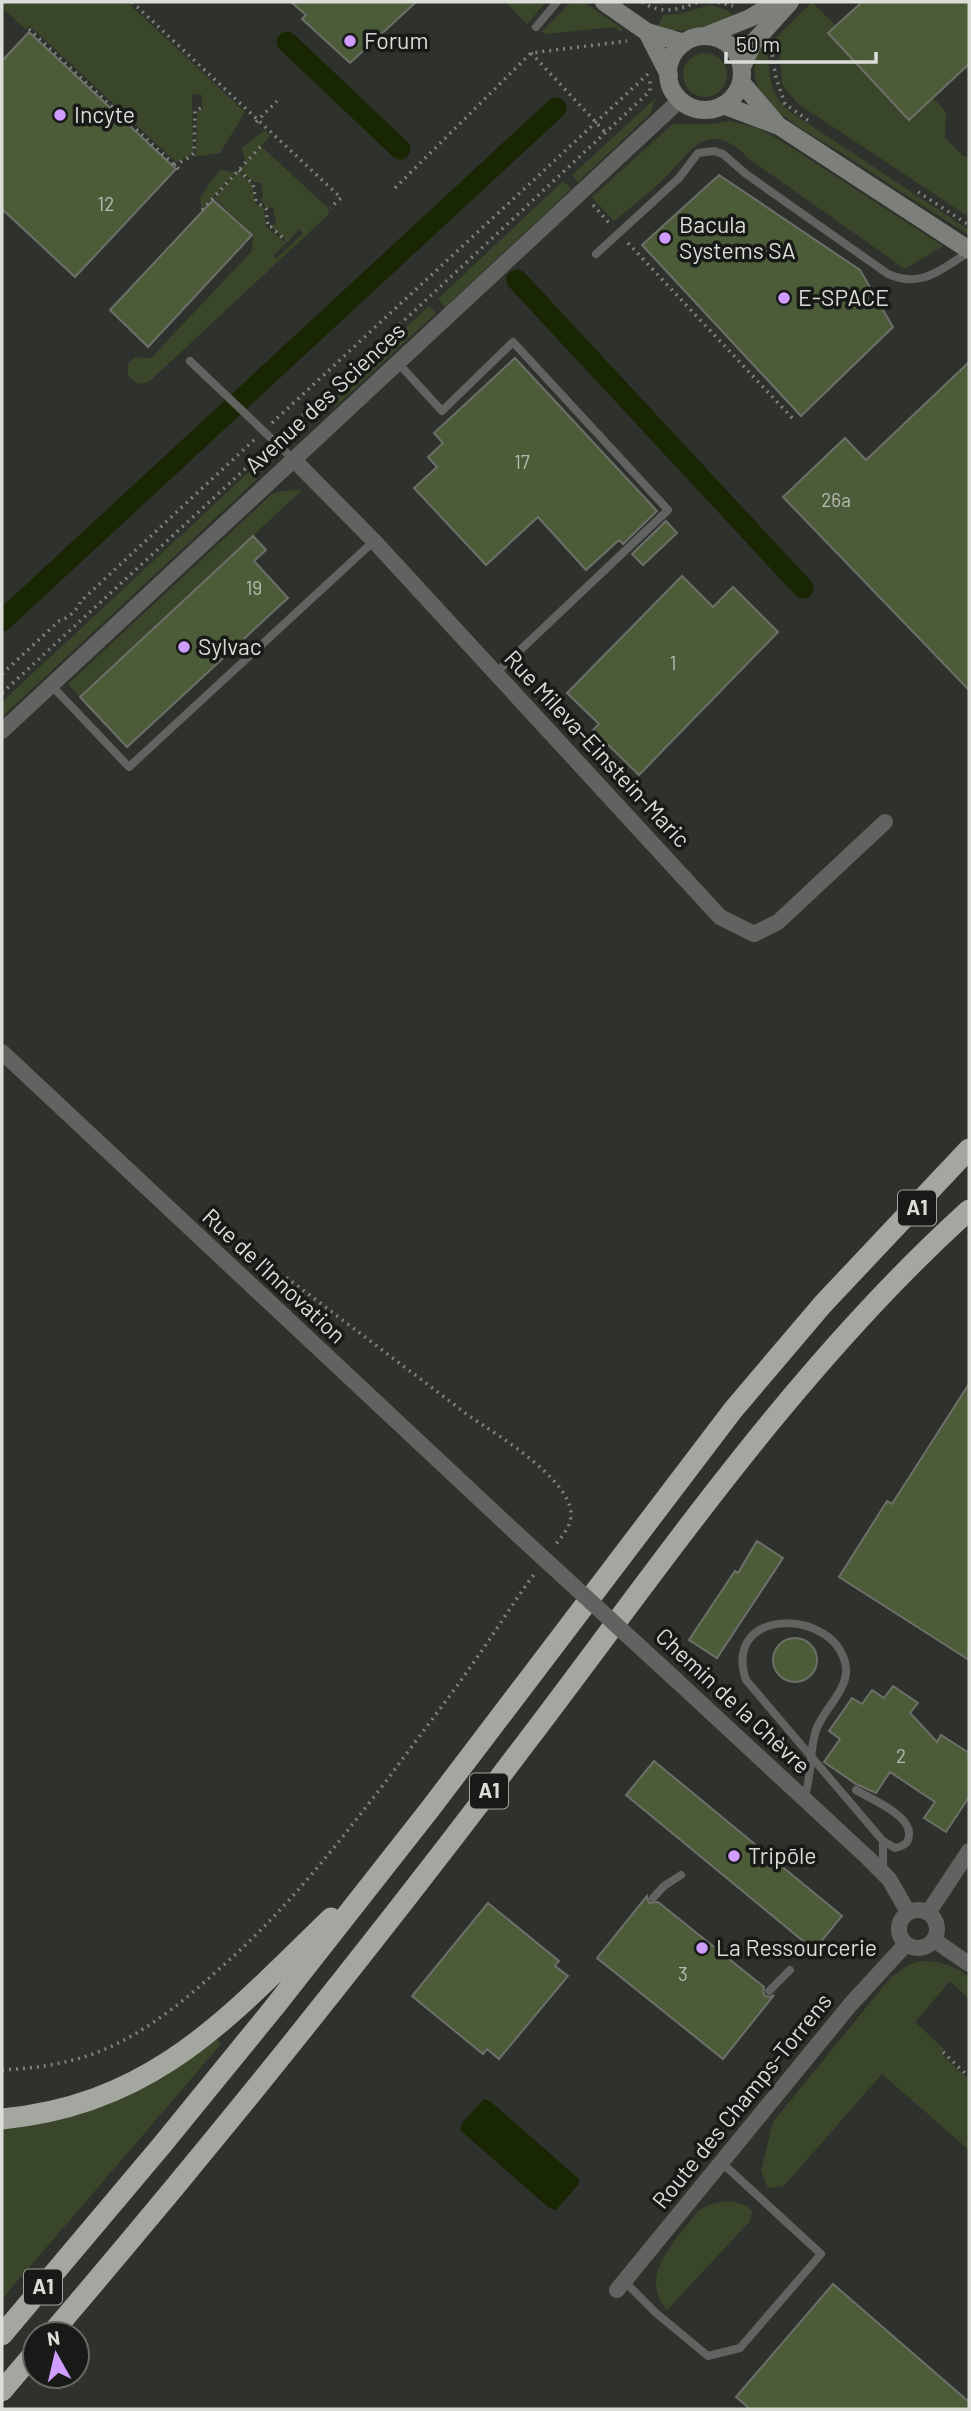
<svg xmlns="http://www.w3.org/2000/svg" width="971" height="2411" viewBox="0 0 971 2411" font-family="Barlow,sans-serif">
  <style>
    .green { fill: #3a462a }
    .water { fill: #192604 }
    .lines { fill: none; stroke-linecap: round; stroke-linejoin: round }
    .canal { stroke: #192604; stroke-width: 21 }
    .building { fill: #4c5b38; stroke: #6d7069; stroke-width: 2 }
    .path { stroke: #80827d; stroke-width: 3.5; stroke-dasharray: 2 5; stroke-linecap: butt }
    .lane { stroke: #626360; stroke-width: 8 }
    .street { stroke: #626360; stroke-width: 16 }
    .secondary { stroke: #7d7f7a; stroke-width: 18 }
    .highway { stroke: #a4a79f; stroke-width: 21 }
    .street-bridge { stroke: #626360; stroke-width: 16 }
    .poi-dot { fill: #d09dfe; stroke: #181a17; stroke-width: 2.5 }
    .labels { text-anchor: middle; stroke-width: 7; stroke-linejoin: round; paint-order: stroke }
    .number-label { font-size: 19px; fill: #b7bcb1 }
    .shield { fill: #181a17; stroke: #a0a29f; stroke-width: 2 }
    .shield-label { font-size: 21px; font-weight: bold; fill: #dbddd9 }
    .poi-label { font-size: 23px; fill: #dbddd9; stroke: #181a17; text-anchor: start }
    .street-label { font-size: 23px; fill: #dbddd9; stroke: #181a17 }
  </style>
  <rect width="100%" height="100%" fill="#2f322c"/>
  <!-- green -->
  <path class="green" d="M 2,2 L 127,2 L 245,112 L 220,153 L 193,157 L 196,154 L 197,112 L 203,109 L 201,94 L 192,95 L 193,152 L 189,156 L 176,162 L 30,26 L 25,29 L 2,7 Z
    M 505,2 L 546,2 L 527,24 Z
    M 571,2 L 584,2 L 623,29 L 621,32 L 614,27 L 546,34 L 541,32 Z
    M 812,2 L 836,26 L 828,33 L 933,98 L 946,112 L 945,138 L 963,156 L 969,156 L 969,217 L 797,103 L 782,84 L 780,54 L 774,40 Z
    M 710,5 L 727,10 L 737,18 C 713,26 683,36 658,27 L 663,15 L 680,14 Z
    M 761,45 C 771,56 768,68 771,82 C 773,94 781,103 789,111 L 969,230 L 969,235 C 925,207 881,179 837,150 C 814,136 774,115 760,91 C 751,77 754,59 761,45 Z
    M683 75a22 22 0 1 1 44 0a22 22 0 1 1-44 0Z
    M 656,98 L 650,114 L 578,182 L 572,175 Z
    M 729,121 L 756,127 L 778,139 L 943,246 L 905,269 L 748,158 C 706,115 690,154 661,182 C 646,195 630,208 614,221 L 592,197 L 673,124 L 712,124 Z
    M 265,130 L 270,136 L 254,154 L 262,147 L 328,208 L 329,214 L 151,380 C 141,387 135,383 128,375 L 128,364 L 135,357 L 151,358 L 252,251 L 253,235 L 214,198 L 239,171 L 252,183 L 255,203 L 264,208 L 266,227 L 286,243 L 273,256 L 276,259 L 303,233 L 299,229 L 288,242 L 272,228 L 272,225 L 276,224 L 273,207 L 266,208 L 260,199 L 263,198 L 261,183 L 254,182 L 240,170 L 246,163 L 242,148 Z
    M 220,169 L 235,173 L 202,209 L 200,198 Z
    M 563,181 L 571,189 L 445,307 L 438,299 Z
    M 429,306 L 436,313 L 335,407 L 329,400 Z
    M 249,472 L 257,479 L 2,717 L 2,702 Z
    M 302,490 L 80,697 L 68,684 L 272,494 L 282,491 Z
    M 922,1961 C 940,1960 955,1966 969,1977 L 969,1999 L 950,1981 L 915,2022 L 944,2049 L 941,2053 L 969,2080 L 969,2150 L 882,2074 L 784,2186 L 768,2188 L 761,2171 L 773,2122 L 891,1977 L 910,1964 Z
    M 215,2037 L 221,2044 L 2,2299 L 2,2127 Z
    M 732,2201 L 747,2206 L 752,2211 L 750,2221 L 667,2310 C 643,2282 663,2255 682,2231 C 688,2225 693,2215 700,2210 C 710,2203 720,2202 732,2201 Z"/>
  <!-- water -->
  <path class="water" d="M 484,2099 L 490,2101 L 579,2179 L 579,2184 L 556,2210 L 549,2208 L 460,2130 L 462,2123 Z"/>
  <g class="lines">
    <!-- canal -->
    <path class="canal" d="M 287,42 L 400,149
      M 517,280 L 803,588
      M 2,621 L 556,108"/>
  </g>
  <!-- building -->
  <path class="building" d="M 291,2 L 416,2 L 350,63 L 302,19 L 306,15 Z
    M 862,2 L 969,2 L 969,64 L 909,120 L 828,33 Z
    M 29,32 L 176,169 L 75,277 L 2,209 L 2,61 Z
    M 719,175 L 860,270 L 893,327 L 801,416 L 642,245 Z
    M 213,200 L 252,235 L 148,347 L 110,310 Z
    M 515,358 L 657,511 L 623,544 L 619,540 L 586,570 L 538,517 L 486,565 L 414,488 L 437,467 L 428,457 L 443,443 L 434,433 Z
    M 969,362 L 969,690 L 783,497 L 845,438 L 866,460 Z
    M 666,521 L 677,533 L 643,565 L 632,554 Z
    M 253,536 L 266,550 L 254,561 L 288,598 L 127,747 L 80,697 Z
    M 682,576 L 713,607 L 733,587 L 778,632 L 639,775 L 593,730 L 599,724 L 567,693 Z
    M 969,1384 L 969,1660 L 839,1577 L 887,1501 L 892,1504 Z
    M 757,1541 L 783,1558 L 717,1658 L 689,1640 L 735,1571 L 738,1573 Z
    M773 1660a22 22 0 1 1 44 0a22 22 0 1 1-44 0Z
    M 893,1686 L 918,1703 L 910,1713 L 937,1742 L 941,1735 L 969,1753 L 969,1797 L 946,1832 L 924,1818 L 935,1802 L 890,1772 L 876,1793 L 856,1784 L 824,1762 L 840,1739 L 829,1731 L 852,1698 L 862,1704 L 872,1690 L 884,1698 Z
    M 654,1761 L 842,1916 L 814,1950 L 626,1795 Z
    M 647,1896 L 649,1903 L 658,1902 L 764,1987 L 763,1992 L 765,1996 L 770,1997 L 774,1995 L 723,2059 L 597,1958 Z
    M 488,1903 L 559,1961 L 555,1966 L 568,1976 L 499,2059 L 487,2049 L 483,2054 L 412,1996 Z
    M 833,2284 L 969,2402 L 969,2409 L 750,2409 L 736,2397 Z"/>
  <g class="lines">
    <!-- path -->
    <path class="path" d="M 132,2 L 337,194 L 341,198 L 330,208
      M 642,2 C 662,15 677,10 698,2
      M 718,2 L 733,6
      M 29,29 L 181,171
      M 771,48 L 776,78 L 785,104 L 809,121
      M 531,53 L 605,132
      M 256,122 L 277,101
      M 174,165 L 190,157 L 194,153 L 195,111 L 203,107
      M 239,170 L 253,184 L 256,201 L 266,209 L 268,227 L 271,227 L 286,241
      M 395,188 L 531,53 L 627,41
      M 918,192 L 969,225
      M 593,205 L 611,225
      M 202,210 L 261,146
      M 628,243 L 795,421
      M 272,423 L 649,73
      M 292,425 L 650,91 L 650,80
      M 2,674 L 59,621 C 67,619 78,610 80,602 L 254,440
      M 2,693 L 258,457
      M 260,1268 L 271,1270 L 287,1278 L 472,1418 C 498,1435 571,1480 571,1514 C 571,1527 561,1537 554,1547
      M 943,2052 L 969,2077
      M 2,2070 C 39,2068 75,2063 110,2047 C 151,2028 185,2000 218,1970 C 284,1913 337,1845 390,1776 C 419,1736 450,1697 478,1656 C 497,1629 515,1600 535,1573"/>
    <!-- lane -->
    <path class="lane" d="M 536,27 L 557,2
      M 596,254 L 679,178 L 698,153 L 714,151 L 723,154 L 746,174 L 888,274 C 922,289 941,269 969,252
      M 190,361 L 294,460
      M 398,363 L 442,411 L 513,342 L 668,510 L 496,673
      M 51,685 L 129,767 L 374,541
      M 856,1790 C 871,1799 910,1815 909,1834 C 909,1844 903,1846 895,1848 L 883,1841
      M 804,1799 C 812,1777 809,1752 816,1730 C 823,1710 848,1690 846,1668 C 838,1607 721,1606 746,1680 L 883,1841 L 883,1870
      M 653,1898 L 664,1886 L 681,1875
      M 769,1991 L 790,1970
      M 624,2281 L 656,2313 L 708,2356 L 740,2348 L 821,2254 L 721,2162"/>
    <!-- street -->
    <path class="street" d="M 294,460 L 374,541 L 720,917 L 754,934 L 778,922 L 885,822
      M 2,731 L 680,100
      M 2,1052 L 516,1533
      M 676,1680 L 868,1858 L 889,1879 L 908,1912
      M899 1929a19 19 0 1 1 38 0a19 19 0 1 1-38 0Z
      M 928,1913 L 969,1851
      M 934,1940 L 969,1964
      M 617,2290 L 850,2005 L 906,1944"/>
    <!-- secondary -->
    <path class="secondary" d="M 604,2 L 647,32 L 684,43
      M 647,32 L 669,75
      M 705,36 L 750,18 L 777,2
      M668 73a37 37 0 1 1 74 0a37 37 0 1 1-74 0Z
      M 742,67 L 753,43 L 790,2
      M 741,82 L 777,124
      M 723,105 L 779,126 L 969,250"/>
    <!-- highway -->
    <path class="highway" d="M 2,2119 C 153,2105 229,2017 331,1918
      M 51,2334 C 217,2140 377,1940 531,1736 C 669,1554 799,1364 969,1210
      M 2,2335 L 162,2145 L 276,2005 L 430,1809 L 733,1410 L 823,1304 L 969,1149
      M 2,2391 L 35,2352"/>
    <!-- street-bridge -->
    <path class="street-bridge" d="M 516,1533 L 676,1680"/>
  </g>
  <!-- markers -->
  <g class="poi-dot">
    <circle cx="350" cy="41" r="7"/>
    <circle cx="60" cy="115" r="7"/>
    <circle cx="665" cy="238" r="7"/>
    <circle cx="784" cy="298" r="7"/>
    <circle cx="184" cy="647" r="7"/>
    <circle cx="734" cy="1856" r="7"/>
    <circle cx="702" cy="1948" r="7"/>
  </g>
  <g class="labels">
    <!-- number labels -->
    <g class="number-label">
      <text x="106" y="211">12</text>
      <text x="522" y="469">17</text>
      <text x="836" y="507">26a</text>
      <text x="254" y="595">19</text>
      <text x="673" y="670">1</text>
      <text x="901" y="1763">2</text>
      <text x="683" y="1981">3</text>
    </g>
    <!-- shield labels -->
    <g class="shield">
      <rect x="898" y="1190.5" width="38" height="35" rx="5"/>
      <rect x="470" y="1773.5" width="38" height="35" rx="5"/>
      <rect x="24" y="2269.5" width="38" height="35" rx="5"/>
    </g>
    <g class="shield-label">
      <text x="917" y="1215">A1</text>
      <text x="489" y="1798">A1</text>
      <text x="43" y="2294">A1</text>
    </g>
    <!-- poi labels -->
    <g class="poi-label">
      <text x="364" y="49">Forum</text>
      <text x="74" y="123">Incyte</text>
      <text x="679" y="233">Bacula<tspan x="679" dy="26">Systems SA</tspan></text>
      <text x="798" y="306">E-SPACE</text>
      <text x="198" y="655">Sylvac</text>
      <text x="748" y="1864">Tripōle</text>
      <text x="716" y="1956">La Ressourcerie</text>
    </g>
    <!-- street labels -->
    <g class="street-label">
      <text transform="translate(325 398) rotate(-43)" y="8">Avenue des Sciences</text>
      <text transform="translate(597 749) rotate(47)" y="8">Rue Mileva-Einstein-Maric</text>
      <text transform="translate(274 1276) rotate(43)" y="8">Rue de l'Innovation</text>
      <text transform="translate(733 1701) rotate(43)" y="8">Chemin de la Chèvre</text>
      <text transform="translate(742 2101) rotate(-51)" y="8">Route des Champs-Torrens</text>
    </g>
  </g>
  <!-- border -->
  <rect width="971" height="2411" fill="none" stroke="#dbddd9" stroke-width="7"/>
  <!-- north arrow -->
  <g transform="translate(56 2355) rotate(352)"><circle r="33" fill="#181a17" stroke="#666865" stroke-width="2"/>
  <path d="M0-5L12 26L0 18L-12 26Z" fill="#d09dfe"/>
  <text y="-10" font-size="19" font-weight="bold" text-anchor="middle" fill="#dbddd9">N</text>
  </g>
  <!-- scale -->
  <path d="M726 52v10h150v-10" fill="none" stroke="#dbddd9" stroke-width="3.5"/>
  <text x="736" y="52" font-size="21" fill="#dbddd9" stroke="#181a17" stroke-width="5" paint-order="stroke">50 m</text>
</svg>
